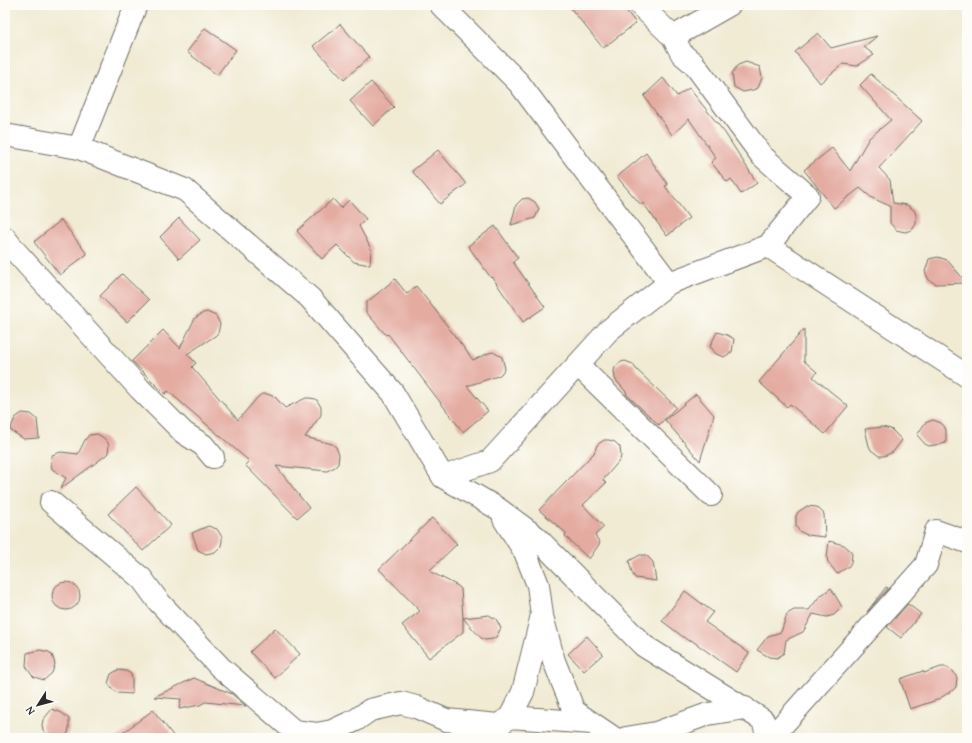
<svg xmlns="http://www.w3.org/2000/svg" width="972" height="743" viewBox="0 0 972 743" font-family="'Gentium Book Plus',serif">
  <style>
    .building { fill: #e4aba1 }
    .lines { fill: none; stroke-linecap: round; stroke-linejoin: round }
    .minor-casing { stroke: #706e66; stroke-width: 24 }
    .minor { stroke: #fff; stroke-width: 22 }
  </style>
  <rect width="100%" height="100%" fill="#fdfcf7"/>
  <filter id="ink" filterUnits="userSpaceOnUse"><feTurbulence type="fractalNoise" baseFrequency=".025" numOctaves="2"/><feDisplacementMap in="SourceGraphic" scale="8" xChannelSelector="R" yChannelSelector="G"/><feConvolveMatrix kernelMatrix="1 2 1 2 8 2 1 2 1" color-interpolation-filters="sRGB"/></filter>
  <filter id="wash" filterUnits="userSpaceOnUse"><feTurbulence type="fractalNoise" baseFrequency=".012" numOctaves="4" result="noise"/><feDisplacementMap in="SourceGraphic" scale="16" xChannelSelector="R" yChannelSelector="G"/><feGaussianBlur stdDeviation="0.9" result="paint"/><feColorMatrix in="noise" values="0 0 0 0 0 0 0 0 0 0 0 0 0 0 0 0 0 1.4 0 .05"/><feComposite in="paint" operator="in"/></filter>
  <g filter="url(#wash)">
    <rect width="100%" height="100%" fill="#f1ebd4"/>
    <g id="blocks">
      <!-- building -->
      <path class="building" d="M 568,5 L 622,5 L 636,23 L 603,48 Z
        M 340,24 L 369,57 L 344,80 L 313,46 Z
        M 205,28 L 236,50 L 217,75 L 187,52 Z
        M 818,33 L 831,48 L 877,36 L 864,47 L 874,55 L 857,66 L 843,64 L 820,83 L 795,52 Z
        M 746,62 L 760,67 L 762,78 L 758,88 L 753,90 L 743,92 L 734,87 L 732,73 L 738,65 Z
        M 871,74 L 922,121 L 879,168 L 890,180 L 893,203 L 907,205 L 914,210 L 916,215 L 916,224 L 912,230 L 905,232 L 896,230 L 890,223 L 890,206 L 872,198 L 860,188 L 834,208 L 804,170 L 832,148 L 850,171 L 869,138 L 891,120 L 860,85 Z
        M 663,78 L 677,96 L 689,88 L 725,133 L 757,183 L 741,194 L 731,179 L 727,182 L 711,162 L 716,158 L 689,119 L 672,135 L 644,96 Z
        M 371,82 L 394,107 L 373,126 L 350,101 Z
        M 438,150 L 466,184 L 440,204 L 412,171 Z
        M 646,153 L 668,185 L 665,186 L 689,218 L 667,236 L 643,203 L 641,205 L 617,177 Z
        M 528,198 L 535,202 L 539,209 L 535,218 L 511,225 L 516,205 L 522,199 Z
        M 333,199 L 341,208 L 349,200 L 366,219 L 359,226 L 371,249 L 370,265 L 354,262 L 337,245 L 322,259 L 297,231 Z
        M 179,218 L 200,240 L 179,259 L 160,237 Z
        M 61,220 L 87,254 L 60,275 L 34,242 Z
        M 495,226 L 518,258 L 513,262 L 545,307 L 523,322 L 492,277 L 491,278 L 468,246 Z
        M 938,257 L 947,260 L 967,283 L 936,284 L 929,280 L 925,272 L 929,259 Z
        M 122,274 L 149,300 L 127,322 L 100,296 Z
        M 395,279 L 407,294 L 416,286 L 436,311 L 473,360 L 489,353 L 493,352 L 502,357 L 505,368 L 501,374 L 498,376 L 467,386 L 488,411 L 463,432 L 388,334 L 386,335 L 366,312 L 366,303 Z
        M 207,312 L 216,316 L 220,324 L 218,333 L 215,336 L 187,354 L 196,363 L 192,367 L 238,420 L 258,397 L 262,394 L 267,394 L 275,397 L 285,408 L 306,398 L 309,398 L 316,399 L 321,407 L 321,415 L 305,437 L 332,444 L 336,447 L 339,455 L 338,464 L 335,467 L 327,471 L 276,466 L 309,508 L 297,518 L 245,465 L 249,461 L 168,391 L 165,394 L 132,361 L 163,330 L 180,348 L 195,318 L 203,313 Z
        M 804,329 L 804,361 L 817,372 L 813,377 L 848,406 L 825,434 L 790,404 L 787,407 L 759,382 Z
        M 717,332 L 727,335 L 734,339 L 732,352 L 724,357 L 716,354 L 710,346 Z
        M 625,361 L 633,364 L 636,369 L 676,407 L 659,425 L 626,394 L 627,393 L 615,379 L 614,371 L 615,367 L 621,362 Z
        M 696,394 L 714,415 L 700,461 L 665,420 Z
        M 22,413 L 31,414 L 37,419 L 39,438 L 24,439 L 10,430 L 15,418 Z
        M 933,420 L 941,423 L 944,426 L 946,430 L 946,443 L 929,446 L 925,444 L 917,435 L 925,423 Z
        M 882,427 L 891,429 L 902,440 L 893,452 L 884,456 L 879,456 L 871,450 L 869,446 L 865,429 Z
        M 97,434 L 101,436 L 107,441 L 109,445 L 108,453 L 105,456 L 60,489 L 66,478 L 52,469 L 51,464 L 52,455 L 61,452 L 78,454 L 85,440 L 89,435 Z
        M 604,440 L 609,440 L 615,442 L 620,447 L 621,456 L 620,460 L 603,480 L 606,483 L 583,505 L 604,527 L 595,535 L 600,543 L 589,559 L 565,536 L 566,533 L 539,510 L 594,453 L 597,445 Z
        M 136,487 L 171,525 L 143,551 L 108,514 Z
        M 807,506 L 817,507 L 824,514 L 825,537 L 807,535 L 799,531 L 796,526 L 796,516 L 798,512 Z
        M 432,518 L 457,544 L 429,571 L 458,586 L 461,589 L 463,618 L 489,615 L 496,619 L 501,628 L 496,637 L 493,639 L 485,640 L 481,638 L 463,618 L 463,632 L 429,658 L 402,625 L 420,611 L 379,569 Z
        M 208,526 L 217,529 L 222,537 L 222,541 L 221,546 L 215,552 L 206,554 L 198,550 L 192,533 Z
        M 829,541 L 844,545 L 851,551 L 852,554 L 851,562 L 849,566 L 837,574 L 828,562 L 827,558 Z
        M 640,555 L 646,555 L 653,562 L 656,581 L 635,578 L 632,573 L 629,561 Z
        M52 596a14 14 0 1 1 28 0a14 14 0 1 1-28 0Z
        M 886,587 L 888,588 L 867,612 Z
        M 831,588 L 842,607 L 834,615 L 827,617 L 813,614 L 803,632 L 786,640 L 784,653 L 777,658 L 769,657 L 757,650 L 768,636 L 781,632 L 787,614 L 794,610 L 809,610 L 819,597 Z
        M 685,591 L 713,612 L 705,622 L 749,653 L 736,672 L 691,640 L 690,642 L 662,621 Z
        M 908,604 L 921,614 L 901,638 L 887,627 Z
        M 275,628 L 300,654 L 275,678 L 250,652 Z
        M 587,636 L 603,654 L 584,671 L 568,654 Z
        M 40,650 L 49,652 L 52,655 L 55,664 L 52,673 L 44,680 L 34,677 L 31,674 L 26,666 L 27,653 Z
        M 941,667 L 946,667 L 953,671 L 957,678 L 956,687 L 953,690 L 937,700 L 910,709 L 900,679 L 923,671 L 924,673 Z
        M 118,670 L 126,671 L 131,674 L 132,680 L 132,694 L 118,693 L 112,689 L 108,683 L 111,674 Z
        M 194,678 L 232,694 L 246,706 L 205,702 L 200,705 L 179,709 L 181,699 L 154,697 Z
        M 52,709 L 62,713 L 69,719 L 69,728 L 68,733 L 63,738 L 49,738 L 43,730 L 42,725 L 43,720 Z
        M 153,710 L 175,738 L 116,738 Z"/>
    </g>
  </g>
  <g filter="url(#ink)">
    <use href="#blocks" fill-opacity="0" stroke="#706e66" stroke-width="1"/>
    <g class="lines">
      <!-- minor casing -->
      <g class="minor-casing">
        <path id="minor" d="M 441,5 L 519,83 L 669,283
          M 640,5 L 673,37
          M 5,135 L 79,148 L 185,190 L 310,298 L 393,393 L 443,477 L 497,508 L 535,536 L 644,646 L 763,720 L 768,738
          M 79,148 L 136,5
          M 5,238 L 15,251 L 140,389 L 184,433 L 203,445 L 213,457
          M 768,246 L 967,376
          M 578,365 L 711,495
          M 443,477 L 490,461 L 609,330 L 669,283 L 768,246 L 808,196 L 762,156 L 694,64 L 682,54 L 673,37 L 729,5
          M 51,502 L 142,579 L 158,601 L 220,667 L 294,731 L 317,734 L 332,731 L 356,720 L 370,710 L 401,703 L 416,707 L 446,720 L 498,725
          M 542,616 L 554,661 L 574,711 L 614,738
          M 510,717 L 592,723
          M 486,734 L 510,717 L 523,692 L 542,615 L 538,585 L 525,552 L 504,519
          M 626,738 L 656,733 L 708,714 L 745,708
          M 771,738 L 926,565 L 936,531 L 967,542"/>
      </g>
      <!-- minor -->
      <use href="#minor" class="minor"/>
    </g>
  </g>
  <!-- margin -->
  <rect width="972" height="743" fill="none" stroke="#fdfcf7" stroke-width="20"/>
  <!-- north arrow -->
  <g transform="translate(38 705) rotate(234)" stroke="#fdfcf7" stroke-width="3" paint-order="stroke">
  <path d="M0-3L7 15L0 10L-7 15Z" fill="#2b2b2b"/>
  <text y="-6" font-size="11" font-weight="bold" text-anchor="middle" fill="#2b2b2b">N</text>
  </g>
</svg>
